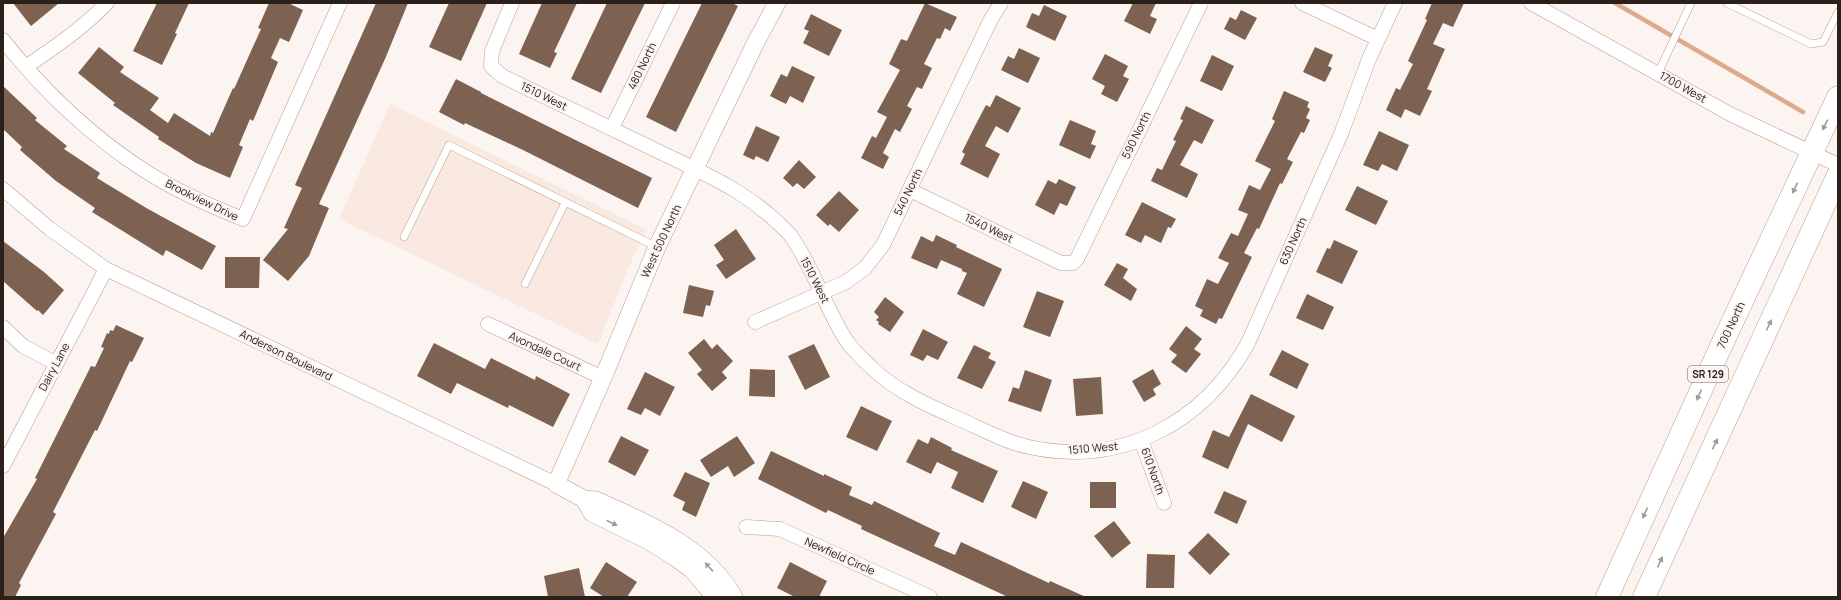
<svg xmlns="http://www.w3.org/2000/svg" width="1841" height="600" viewBox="0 0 1841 600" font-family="Manrope,sans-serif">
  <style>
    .built { fill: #fae9e1 }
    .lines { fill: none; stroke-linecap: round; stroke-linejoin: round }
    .stream { stroke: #deaa8c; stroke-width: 4.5 }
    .building { fill: #7d6151 }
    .service-casing { stroke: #bb9d8c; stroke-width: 8 }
    .minor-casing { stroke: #bb9d8c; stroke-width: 15 }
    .tertiary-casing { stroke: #bb9d8c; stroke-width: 18 }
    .primary-casing { stroke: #bb9d8c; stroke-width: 23 }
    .service { stroke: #fff; stroke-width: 7 }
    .minor { stroke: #fff; stroke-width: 14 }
    .tertiary { stroke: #fff; stroke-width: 17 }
    .primary { stroke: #fff; stroke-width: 22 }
    .oneway { fill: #a09b98 }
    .labels { text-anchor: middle; stroke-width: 4; stroke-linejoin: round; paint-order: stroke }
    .shield { fill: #fbf4f1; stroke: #6a605a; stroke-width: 1 }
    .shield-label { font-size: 10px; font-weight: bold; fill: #2c201a }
    .street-label { font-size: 11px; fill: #2c201a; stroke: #fbf4f1 }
  </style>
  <rect width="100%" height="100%" fill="#fbf4f1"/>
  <!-- built -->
  <path class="built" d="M 390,104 L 647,230 L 631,262 L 598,344 L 339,219 Z"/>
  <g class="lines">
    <!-- stream -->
    <path class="stream" d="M 1615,3 L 1803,112"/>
  </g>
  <!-- building -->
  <path class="building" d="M 13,3 L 59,3 L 31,26 Z
    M 157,3 L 189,3 L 175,33 L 177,34 L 162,65 L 133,51 Z
    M 269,3 L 288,3 L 303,10 L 289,42 L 280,38 L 271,58 L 278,62 L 253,121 L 250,119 L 239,145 L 243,147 L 230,178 L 196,163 L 158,139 L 159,137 L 113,105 L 115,103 L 78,73 L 99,47 L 124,67 L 120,72 L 159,98 L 150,110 L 168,123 L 174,113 L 210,136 L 211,132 L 213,133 L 233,88 L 234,89 L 261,29 L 258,28 Z
    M 376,3 L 408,3 L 385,59 L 319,204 L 329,208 L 309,256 L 288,281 L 263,260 L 288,229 L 284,228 L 302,188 L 295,185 Z
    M 449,3 L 487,3 L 461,61 L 429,47 Z
    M 542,3 L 577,3 L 554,52 L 557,53 L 550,68 L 519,54 Z
    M 607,3 L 645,3 L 601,93 L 571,79 Z
    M 702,3 L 732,3 L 738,6 L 676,132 L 646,117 Z
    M 925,3 L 957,17 L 950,31 L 945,28 L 940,39 L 937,38 L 924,64 L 932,68 L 922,89 L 917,87 L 907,106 L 912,109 L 900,132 L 895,129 L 883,153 L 889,157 L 883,169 L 861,158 L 872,136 L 876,138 L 887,117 L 877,112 L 900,70 L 889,64 L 901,39 L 907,41 Z
    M 1133,3 L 1156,3 L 1150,16 L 1157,19 L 1150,34 L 1124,21 Z
    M 1432,3 L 1464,3 L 1453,27 L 1443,23 L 1433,44 L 1445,49 L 1427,89 L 1432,91 L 1420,116 L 1405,109 L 1401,118 L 1386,110 L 1396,88 L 1400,90 L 1413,64 L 1408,61 L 1427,20 L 1425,19 Z
    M 1044,5 L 1067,16 L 1055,41 L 1026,27 L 1032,13 L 1039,16 Z
    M 1241,10 L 1257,18 L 1245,40 L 1224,29 L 1230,17 L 1236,20 Z
    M 811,14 L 842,30 L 829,56 L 803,43 L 809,31 L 804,29 Z
    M 1315,47 L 1333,55 L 1328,66 L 1332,68 L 1325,82 L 1303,72 Z
    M 1019,48 L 1040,58 L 1028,83 L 1001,70 L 1008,56 L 1014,59 Z
    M 1105,54 L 1128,66 L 1123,76 L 1129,79 L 1117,102 L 1101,94 L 1105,86 L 1092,79 Z
    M 1212,55 L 1234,66 L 1222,91 L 1200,81 Z
    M 792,66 L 815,77 L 803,103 L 790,96 L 786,104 L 770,96 L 781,74 L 787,77 Z
    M 456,79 L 481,92 L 481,93 L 652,178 L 638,208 L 523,150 L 465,123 L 464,125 L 439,112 Z
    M 3,86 L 37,118 L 35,120 L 67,146 L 64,149 L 100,173 L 97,178 L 148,209 L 216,246 L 202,270 L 166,250 L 163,256 L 92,212 L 95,208 L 56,181 L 20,150 L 22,147 L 3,129 Z
    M 1284,91 L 1309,102 L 1307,107 L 1310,109 L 1306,118 L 1310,120 L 1304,133 L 1301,132 L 1287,159 L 1293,162 L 1282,184 L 1280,183 L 1259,229 L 1257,228 L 1244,253 L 1252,257 L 1222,319 L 1219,318 L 1216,324 L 1200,316 L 1203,310 L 1195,306 L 1207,279 L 1218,284 L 1229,263 L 1218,258 L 1231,233 L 1238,236 L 1248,214 L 1238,210 L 1249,185 L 1260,190 L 1271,169 L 1255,161 L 1275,121 L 1272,119 Z
    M 996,95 L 1021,108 L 1008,133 L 996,126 L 985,146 L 1000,154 L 988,178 L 960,164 L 965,154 L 962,152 L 975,126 L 986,105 L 990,107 Z
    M 1186,106 L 1214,120 L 1202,144 L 1194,140 L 1180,165 L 1198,174 L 1187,198 L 1151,181 L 1157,168 L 1162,170 L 1176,141 L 1173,140 L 1183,120 L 1180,119 Z
    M 1070,120 L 1096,131 L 1091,144 L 1096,146 L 1090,159 L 1059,145 Z
    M 756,126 L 780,137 L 768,162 L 756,156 L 754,160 L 743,155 Z
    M 1379,131 L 1409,145 L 1397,171 L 1382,164 L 1378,171 L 1363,165 Z
    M 799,160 L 816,177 L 804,189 L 797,183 L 793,187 L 783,178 Z
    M 1059,179 L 1076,187 L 1067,206 L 1060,203 L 1054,215 L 1035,205 L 1048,180 L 1056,184 Z
    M 1357,186 L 1388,201 L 1376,225 L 1345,210 Z
    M 839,191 L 859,210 L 839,232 L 830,224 L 828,226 L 816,215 Z
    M 1142,202 L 1176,219 L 1171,228 L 1168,227 L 1161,243 L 1145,235 L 1141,243 L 1125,235 Z
    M 736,229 L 756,259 L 726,279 L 716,265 L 724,260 L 714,245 Z
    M 936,235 L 957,245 L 956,247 L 1002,269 L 984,307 L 957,294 L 967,273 L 962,271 L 962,269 L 941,260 L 937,269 L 911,258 L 921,236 L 933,242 Z
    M 1334,240 L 1358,251 L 1342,284 L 1316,272 L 1327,248 L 1330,249 Z
    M 3,241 L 44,272 L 64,290 L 43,315 L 38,310 L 37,311 L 3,281 Z
    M 225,257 L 260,257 L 259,288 L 225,288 Z
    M 1117,263 L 1128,269 L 1123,278 L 1137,289 L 1131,301 L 1104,285 Z
    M 689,285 L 714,291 L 710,306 L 706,305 L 703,317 L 683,313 Z
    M 1037,291 L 1064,301 L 1050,337 L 1023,327 Z
    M 1307,294 L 1334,307 L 1323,330 L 1296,318 Z
    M 885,297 L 904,312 L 890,332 L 878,324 L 879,322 L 876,320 L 879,317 L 874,312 Z
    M 116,325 L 144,338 L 132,362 L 130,361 L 97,431 L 95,430 L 53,512 L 56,514 L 19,583 L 21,585 L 15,597 L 3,597 L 3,538 L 37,479 L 35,478 L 91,366 L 95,367 L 104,348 L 101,347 L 107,333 L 109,334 L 110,330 L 113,331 Z
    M 1186,326 L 1202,339 L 1194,349 L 1201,354 L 1186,373 L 1171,362 L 1177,355 L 1169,349 Z
    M 923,329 L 948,342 L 938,360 L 927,355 L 923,361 L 910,355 Z
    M 704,339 L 712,349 L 717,344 L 733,361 L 722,372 L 727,378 L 712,391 L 697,374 L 702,370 L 688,353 Z
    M 434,343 L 485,369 L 491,358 L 535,380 L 536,376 L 570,394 L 553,427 L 509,405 L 508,408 L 457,383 L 451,394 L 417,376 Z
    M 814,344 L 830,377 L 805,390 L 788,356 Z
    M 974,345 L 991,353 L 988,358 L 996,362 L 982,389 L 957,378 Z
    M 1282,350 L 1309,364 L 1297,389 L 1269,375 Z
    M 750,369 L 775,370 L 775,397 L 749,396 Z
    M 1153,369 L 1161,384 L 1153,389 L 1156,395 L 1144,402 L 1132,381 Z
    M 1025,370 L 1052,380 L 1041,412 L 1008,401 L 1013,387 L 1019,389 Z
    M 645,372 L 675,387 L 660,416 L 645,408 L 641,415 L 627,409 Z
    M 1101,377 L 1103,414 L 1076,416 L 1073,379 Z
    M 1251,394 L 1295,416 L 1282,442 L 1248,424 L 1228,469 L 1202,457 L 1213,430 L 1229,437 Z
    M 861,406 L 892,421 L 877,451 L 846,437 Z
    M 621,436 L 649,450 L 635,476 L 608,462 Z
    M 737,436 L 755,463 L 734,477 L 728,466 L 711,477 L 700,460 Z
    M 931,437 L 952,448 L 951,450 L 998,471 L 983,503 L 951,488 L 958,472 L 937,462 L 931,474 L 906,462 L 918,439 L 928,444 Z
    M 771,451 L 824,476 L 824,474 L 852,487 L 849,495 L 872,505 L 874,501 L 940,533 L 934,546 L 955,555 L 961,542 L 1049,583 L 1050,581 L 1086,597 L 1008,597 L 935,563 L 861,529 L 862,526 L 828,510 L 826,513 L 758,479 Z
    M 685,472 L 710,483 L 696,517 L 682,510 L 685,502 L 673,496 Z
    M 1023,481 L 1048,492 L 1036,519 L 1011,507 Z
    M 1090,482 L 1116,482 L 1116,508 L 1090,508 Z
    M 1224,491 L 1247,501 L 1237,524 L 1214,513 Z
    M 1114,521 L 1131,543 L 1112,558 L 1094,536 Z
    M 1208,533 L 1230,554 L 1210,575 L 1188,553 Z
    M 1147,554 L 1175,555 L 1174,588 L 1146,588 Z
    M 606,562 L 637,582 L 627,597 L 604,597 L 590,588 Z
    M 790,562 L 827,581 L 819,597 L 795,597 L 777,588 Z
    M 579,568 L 585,597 L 548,597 L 544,576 Z"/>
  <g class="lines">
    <!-- service casing -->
    <g class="service-casing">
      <path id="service" d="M 1727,3 L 1811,44 L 1823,42 L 1838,12
        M 1658,73 L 1691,3
        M 404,237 L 449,145 L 657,247
        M 525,284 L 565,203"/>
    </g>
    <!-- minor casing -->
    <g class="minor-casing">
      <path id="minor" d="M 512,3 L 492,51 L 491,66 L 502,76 L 695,169 C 726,184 751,198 776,221 C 781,226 787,231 791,236 C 814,269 825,307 846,340 C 853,351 864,360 873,369 C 897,392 930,406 959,419 C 982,429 1005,442 1029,447 C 1121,467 1203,424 1248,343 L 1341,134 L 1369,59 L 1395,3
        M 1302,3 L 1378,39
        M 1531,3 L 1730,114 L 1838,165
        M 3,40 C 42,89 90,135 142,169 C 174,190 208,205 243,219 L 340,3
        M 27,66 C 55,47 83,28 107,3
        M 612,128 L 673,3
        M 3,189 L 50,229 L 106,269 L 556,484
        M 910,190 L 1061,263 L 1073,263 L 1077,259 L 1201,3
        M 755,322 L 846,282 L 865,268 L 883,245 L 991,19 L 1001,3
        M 488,324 L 603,378
        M 3,327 L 23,346 L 55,363
        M 1141,440 L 1164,503
        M 3,466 L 106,269
        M 746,527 L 780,529 L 930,597"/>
    </g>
    <!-- tertiary casing -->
    <g class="tertiary-casing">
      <path id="tertiary" d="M 584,499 L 592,513 L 649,541 L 676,558 L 692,570 L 715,597
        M 734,597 C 705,546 647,523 596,500 L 584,499 L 556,484 L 603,378 L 657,247 L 757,40 L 777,3"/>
    </g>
    <!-- primary casing -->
    <g class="primary-casing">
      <path id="primary" d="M 1607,597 L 1722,344 L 1838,97
        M 1644,597 L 1838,175"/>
    </g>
    <!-- service -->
    <use href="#service" class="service"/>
    <!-- minor -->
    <use href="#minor" class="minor"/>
    <!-- tertiary -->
    <use href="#tertiary" class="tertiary"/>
    <!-- primary -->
    <use href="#primary" class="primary"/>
  </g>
  <!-- one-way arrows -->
  <defs><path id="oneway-solid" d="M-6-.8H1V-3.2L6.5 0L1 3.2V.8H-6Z"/></defs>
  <g class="oneway">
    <use href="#oneway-solid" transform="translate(1825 125) rotate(116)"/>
    <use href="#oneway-solid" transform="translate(1795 188) rotate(115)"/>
    <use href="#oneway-solid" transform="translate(1769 325) rotate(-65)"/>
    <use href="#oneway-solid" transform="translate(1699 395) rotate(114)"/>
    <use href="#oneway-solid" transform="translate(1715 444) rotate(-65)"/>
    <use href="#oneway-solid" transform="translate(1645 513) rotate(114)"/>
    <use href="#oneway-solid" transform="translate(612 523) rotate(26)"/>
    <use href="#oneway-solid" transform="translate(1660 562) rotate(-65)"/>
    <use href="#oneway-solid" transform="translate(709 567) rotate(-133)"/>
  </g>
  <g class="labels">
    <!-- shield labels -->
    <rect class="shield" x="1688" y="366" width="40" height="16" rx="3"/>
    <g class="shield-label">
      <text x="1708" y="378">SR 129</text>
    </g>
    <!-- street labels -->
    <g class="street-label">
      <text transform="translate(642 66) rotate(-64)" y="4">480 North</text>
      <text transform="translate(1683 87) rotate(29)" y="4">1700 West</text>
      <text transform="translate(544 96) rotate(26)" y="4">1510 West</text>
      <text transform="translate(1136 135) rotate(-64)" y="4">590 North</text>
      <text transform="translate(908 192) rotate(-64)" y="4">540 North</text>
      <text transform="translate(202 200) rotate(26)" y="4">Brookview Drive</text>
      <text transform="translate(989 228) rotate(26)" y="4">1540 West</text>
      <text transform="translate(661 241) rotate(-65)" y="4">West 500 North</text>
      <text transform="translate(1293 241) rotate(-66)" y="4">630 North</text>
      <text transform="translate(815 280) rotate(63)" y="4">1510 West</text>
      <text transform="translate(1731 325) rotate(-65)" y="4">700 North</text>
      <text transform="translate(545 351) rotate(25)" y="4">Avondale Court</text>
      <text transform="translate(286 355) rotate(26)" y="4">Anderson Boulevard</text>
      <text transform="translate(54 367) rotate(-62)" y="4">Dairy Lane</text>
      <text transform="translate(1093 448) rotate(-5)" y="4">1510 West</text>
      <text transform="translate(1153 471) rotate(70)" y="4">610 North</text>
      <text transform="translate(840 556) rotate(24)" y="4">Newfield Circle</text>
    </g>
  </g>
  <!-- border -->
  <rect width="1841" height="600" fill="none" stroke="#2c201a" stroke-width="8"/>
</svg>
